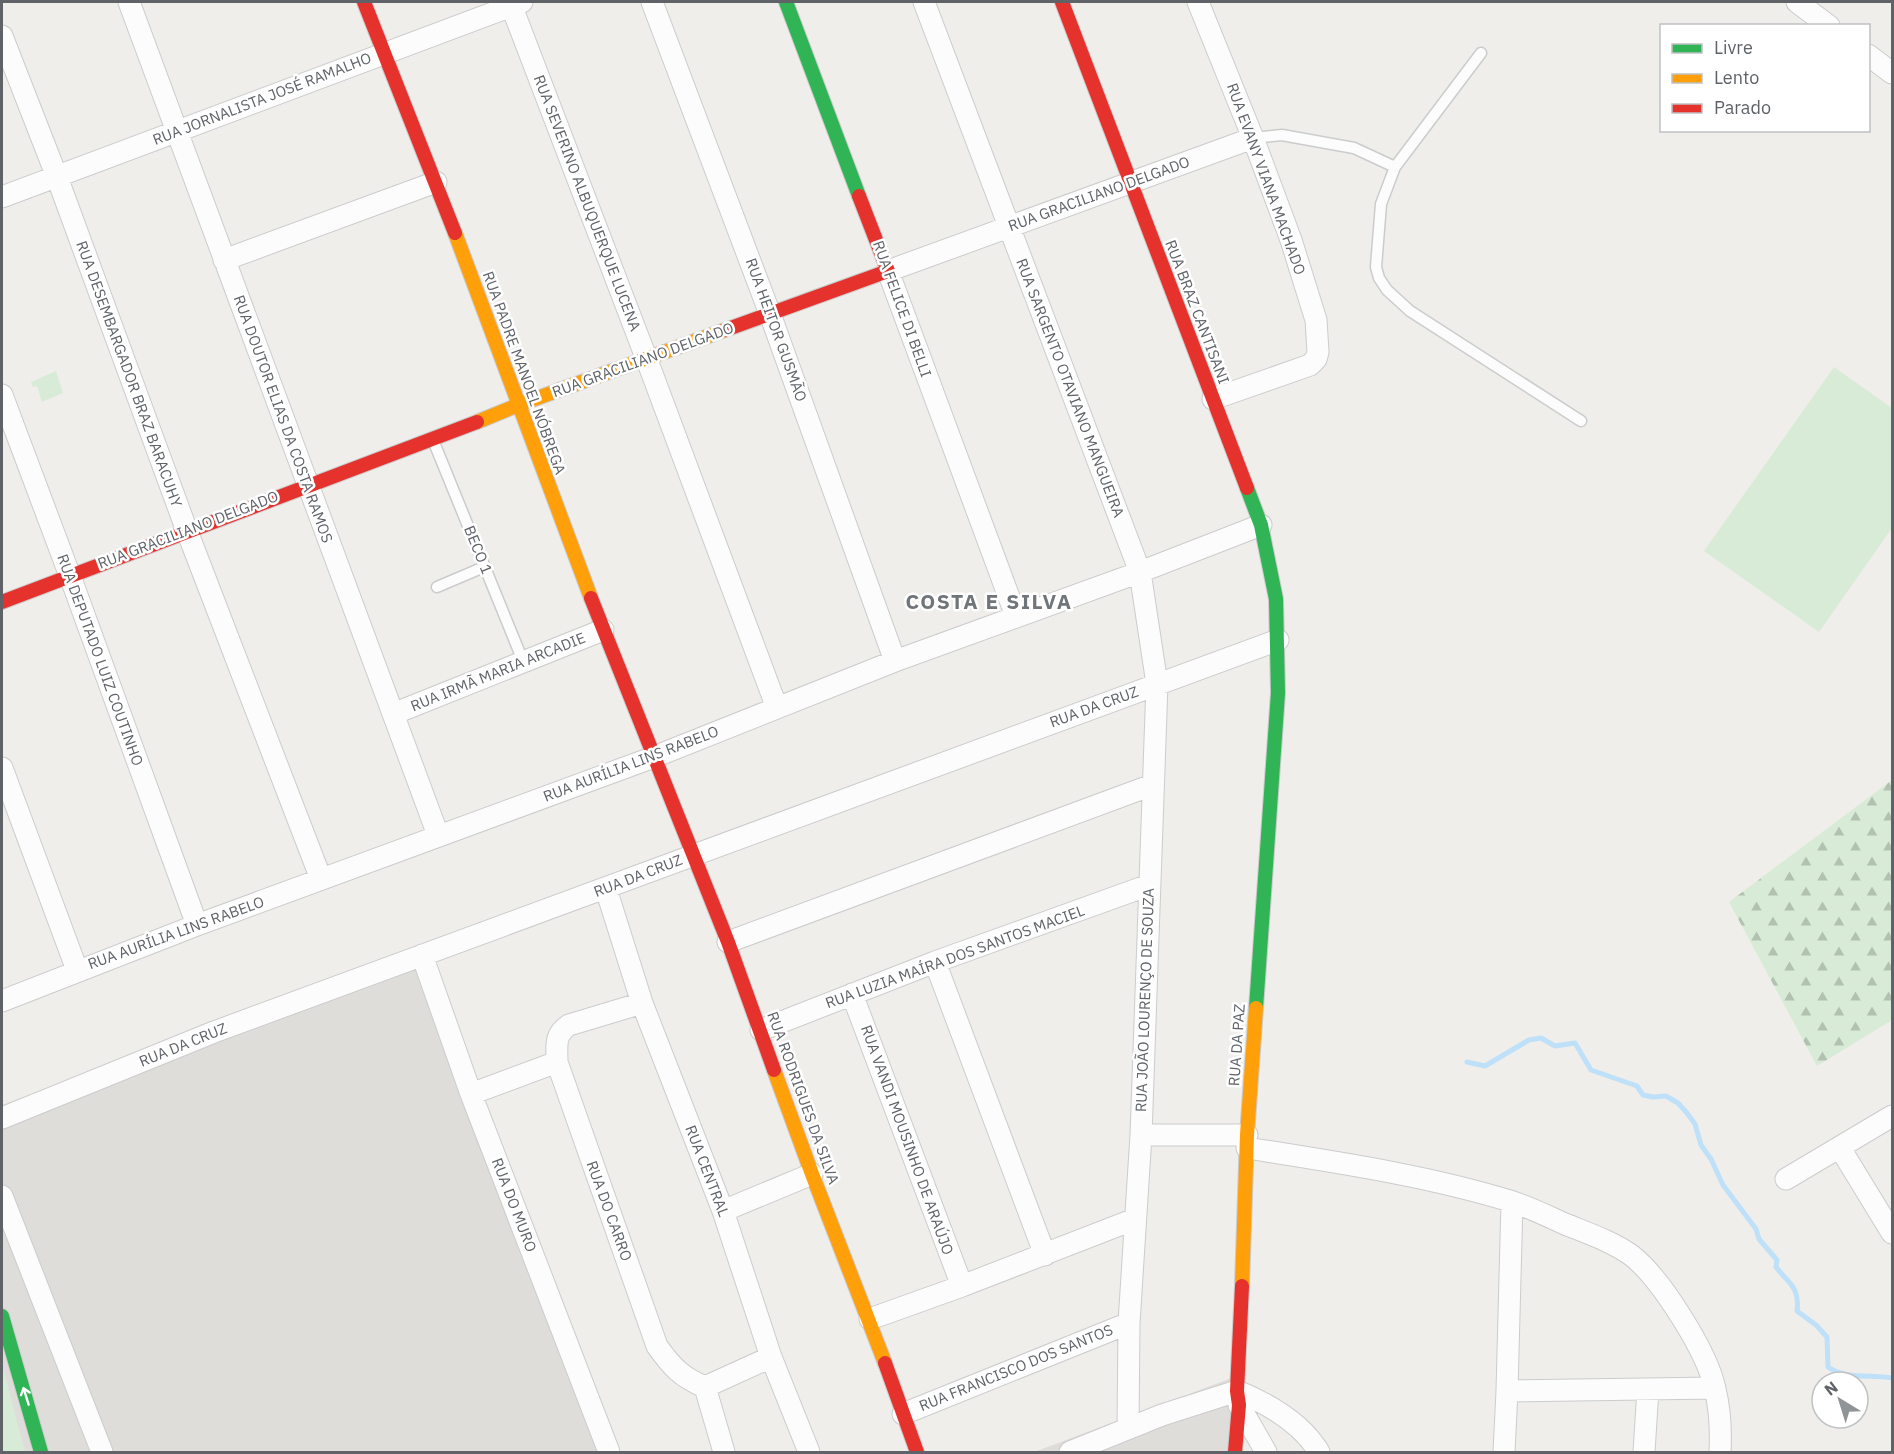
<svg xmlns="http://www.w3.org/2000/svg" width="1894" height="1454" viewBox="0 0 1894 1454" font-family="'IBM Plex Sans',sans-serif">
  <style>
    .industrial { fill: #dfddda }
    .green { fill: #d8ebd6 }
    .forest { fill: url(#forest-firs) }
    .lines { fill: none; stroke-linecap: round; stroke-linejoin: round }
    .stream { stroke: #bfe0f9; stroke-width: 5 }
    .lane-casing { stroke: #cbcccc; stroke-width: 13 }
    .street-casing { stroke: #cbcccc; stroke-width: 23 }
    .fast-casing { stroke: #cacacb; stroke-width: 16 }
    .slow-casing { stroke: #cacacb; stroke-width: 16 }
    .jam-casing { stroke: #cacacb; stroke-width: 16 }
    .lane { stroke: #fdfcfc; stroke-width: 10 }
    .street { stroke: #fdfcfc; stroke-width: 21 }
    .fast { stroke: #30b455; stroke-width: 14 }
    .slow { stroke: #ff9f0a; stroke-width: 14 }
    .jam { stroke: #e5322d; stroke-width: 14 }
    .oneway { stroke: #fff }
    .labels { text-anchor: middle; stroke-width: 5; stroke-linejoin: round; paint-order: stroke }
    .street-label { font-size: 15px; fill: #5f6368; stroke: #fff }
    .district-label { font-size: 21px; font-weight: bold; letter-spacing: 1.5px; fill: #70757a; stroke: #fff }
  </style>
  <defs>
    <pattern id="forest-firs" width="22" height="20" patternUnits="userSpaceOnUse" patternTransform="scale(1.5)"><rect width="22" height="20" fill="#d8ebd6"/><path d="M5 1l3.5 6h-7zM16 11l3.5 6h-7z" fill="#b2c2b1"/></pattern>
  </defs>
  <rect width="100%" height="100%" fill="#efeeea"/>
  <!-- industrial -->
  <path class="industrial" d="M 420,952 L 610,1452 L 2,1452 L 2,1105 Z
    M 1237,1376 L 1232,1452 L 1034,1452 Z"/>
  <!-- green -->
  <path class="green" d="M 1834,367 L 1892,408 L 1892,528 L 1819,632 L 1704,551 Z
    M 56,371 L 63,393 L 42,402 L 37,386 L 33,387 L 31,382 Z
    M 2,1364 L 25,1452 L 2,1452 Z"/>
  <!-- forest -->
  <path class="forest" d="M 1892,780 L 1892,1020 L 1817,1066 L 1729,902 Z"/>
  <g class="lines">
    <!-- stream -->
    <path class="stream" d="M 1467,1062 L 1485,1066 L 1529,1040 L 1541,1038 L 1555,1046 L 1575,1043 L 1591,1070 L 1637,1086 L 1643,1095 L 1653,1097 L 1666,1096 L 1678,1103 L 1687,1113 L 1695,1124 L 1701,1145 L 1711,1159 L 1723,1185 L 1756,1229 L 1759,1239 L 1777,1260 L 1776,1267 C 1789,1284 1800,1287 1797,1311 L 1816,1325 L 1827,1337 L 1828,1367 C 1846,1380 1871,1374 1892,1378"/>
    <!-- lane casing -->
    <g class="lane-casing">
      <path id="lane" d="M 1481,53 L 1395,167 L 1381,204 L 1376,267 L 1379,278 L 1387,290 L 1410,311 L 1581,421
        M 1253,138 L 1282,135 L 1354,148 L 1395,167
        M 433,440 L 523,661
        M 437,587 L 484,567"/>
    </g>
    <!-- street casing -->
    <g class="street-casing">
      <path id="street" d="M 129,2 L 438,835
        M 510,2 L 647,360 L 777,708
        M 652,2 L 770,314 L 895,661
        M 924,2 L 1140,572 L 1157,684 L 1141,1135 L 1129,1323 L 1128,1428
        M 1198,2 L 1253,138 L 1291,240 L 1316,320 L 1318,352 L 1316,359 L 1310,365 L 1213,399
        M 1797,2 L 1829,26
        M 2,36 L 57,177 L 187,531 L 321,879
        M 1868,55 L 1892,73
        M 2,197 L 522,2
        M 224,260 L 436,182
        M 2,395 L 70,576 L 197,925
        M 1016,616 L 888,271 L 1253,138
        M 393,714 L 603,630
        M 2,768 L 77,970
        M 606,889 L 642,1003 L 723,1211 L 771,1357 L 809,1452
        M 728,942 L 1152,785
        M 422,955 L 471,1094 L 609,1452
        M 935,962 L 1045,1255
        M 852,994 L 962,1286
        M 2,1001 L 197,925 L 654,757 L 895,661 L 1140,572 L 1261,525
        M 642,1003 L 569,1025 C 554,1035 557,1045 557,1062 L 657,1346 C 672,1367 681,1377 705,1387 L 724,1452
        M 761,1030 L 935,962 L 1149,885
        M 471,1094 L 557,1062
        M 2,1118 L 214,1032 L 1278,640
        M 1141,1135 L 1247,1135
        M 1247,1148 C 1335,1162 1425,1175 1510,1201 C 1529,1207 1547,1216 1565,1224 C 1587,1233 1611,1241 1631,1255 C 1660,1277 1708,1353 1715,1389 C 1720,1409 1721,1432 1720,1452
        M 1840,1148 L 1892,1233
        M 1786,1179 L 1892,1116
        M 2,1196 L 102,1452
        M 723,1211 L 812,1174
        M 870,1319 L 962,1286 L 1135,1219
        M 705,1387 L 771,1357
        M 1507,1391 L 1715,1388
        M 1239,1405 L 1266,1452
        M 903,1414 L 1129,1323
        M 1070,1452 L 1162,1415 L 1237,1391 C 1269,1404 1301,1422 1319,1452
        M 1504,1452 L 1507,1391 L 1512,1202
        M 1644,1452 L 1648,1389"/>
    </g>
    <!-- fast casing -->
    <g class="fast-casing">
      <path id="fast" d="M 786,2 L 859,196
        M 1247,488 L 1261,525 L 1276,599 L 1278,693 L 1256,1008
        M 2,1316 L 41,1452"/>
    </g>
    <!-- slow casing -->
    <g class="slow-casing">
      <path id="slow" d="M 455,233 L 591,598
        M 477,422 L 518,405 L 725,330
        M 774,1070 L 812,1174 L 885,1363
        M 1242,1286 L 1247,1135 L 1256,1008"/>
    </g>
    <!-- jam casing -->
    <g class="jam-casing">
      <path id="jam" d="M 364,2 L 455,233
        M 1062,2 L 1247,488
        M 725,330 L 888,271 L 859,196
        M 591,598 L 728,942 L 774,1070
        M 2,602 L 477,422
        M 885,1363 L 917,1452
        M 1235,1452 L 1239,1405 L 1237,1391 L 1242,1286"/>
    </g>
    <!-- lane -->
    <use href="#lane" class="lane"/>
    <!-- street -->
    <use href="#street" class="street"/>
    <!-- fast -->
    <use href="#fast" class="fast"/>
    <!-- slow -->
    <use href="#slow" class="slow"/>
    <!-- jam -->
    <use href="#jam" class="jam"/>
  </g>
  <!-- one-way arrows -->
  <defs><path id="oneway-shaft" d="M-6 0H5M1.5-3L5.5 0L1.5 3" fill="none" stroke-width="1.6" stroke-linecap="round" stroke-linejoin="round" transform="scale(1.5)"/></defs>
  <use class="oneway" href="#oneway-shaft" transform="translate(26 1396) rotate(-107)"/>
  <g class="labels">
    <!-- street labels -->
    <g class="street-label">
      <text transform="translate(262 99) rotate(-21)" y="5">RUA JORNALISTA JOSÉ RAMALHO</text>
      <text transform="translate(1266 179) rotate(70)" y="5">RUA EVANY VIANA MACHADO</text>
      <text transform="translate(1099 194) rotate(-20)" y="5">RUA GRACILIANO DELGADO</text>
      <text transform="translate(587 203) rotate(69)" y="5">RUA SEVERINO ALBUQUERQUE LUCENA</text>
      <text transform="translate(902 309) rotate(70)" y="5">RUA FELICE DI BELLI</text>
      <text transform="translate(1197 312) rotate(69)" y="5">RUA BRAZ CANTISANI</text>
      <text transform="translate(776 330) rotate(70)" y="5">RUA HEITOR GUSMÃO</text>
      <text transform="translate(643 360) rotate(-20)" y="5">RUA GRACILIANO DELGADO</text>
      <text transform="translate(524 373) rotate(70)" y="5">RUA PADRE MANOEL NÓBREGA</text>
      <text transform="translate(129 374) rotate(70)" y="5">RUA DESEMBARGADOR BRAZ BARACUHY</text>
      <text transform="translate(1070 388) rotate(69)" y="5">RUA SARGENTO OTAVIANO MANGUEIRA</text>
      <text transform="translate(283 419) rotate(70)" y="5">RUA DOUTOR ELIAS DA COSTA RAMOS</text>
      <text transform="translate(188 530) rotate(-21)" y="5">RUA GRACILIANO DELGADO</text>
      <text transform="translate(478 550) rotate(68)" y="5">BECO 1</text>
      <text transform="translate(100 660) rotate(70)" y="5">RUA DEPUTADO LUIZ COUTINHO</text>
      <text transform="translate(498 672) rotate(-22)" y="5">RUA IRMÃ MARIA ARCADIE</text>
      <text transform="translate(1094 707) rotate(-20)" y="5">RUA DA CRUZ</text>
      <text transform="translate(631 764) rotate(-21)" y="5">RUA AURÍLIA LINS RABELO</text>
      <text transform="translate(638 876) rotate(-21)" y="5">RUA DA CRUZ</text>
      <text transform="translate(176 933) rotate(-20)" y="5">RUA AURÍLIA LINS RABELO</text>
      <text transform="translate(955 957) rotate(-20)" y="5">RUA LUZIA MAÍRA DOS SANTOS MACIEL</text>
      <text transform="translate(1145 1000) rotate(-88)" y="5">RUA JOÃO LOURENÇO DE SOUZA</text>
      <text transform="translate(183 1045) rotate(-22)" y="5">RUA DA CRUZ</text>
      <text transform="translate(1237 1045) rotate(-86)" y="5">RUA DA PAZ</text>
      <text transform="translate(803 1098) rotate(70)" y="5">RUA RODRIGUES DA SILVA</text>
      <text transform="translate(907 1140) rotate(70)" y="5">RUA VANDI MOUSINHO DE ARAÚJO</text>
      <text transform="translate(707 1171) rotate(69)" y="5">RUA CENTRAL</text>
      <text transform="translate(514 1205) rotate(69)" y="5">RUA DO MURO</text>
      <text transform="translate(609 1211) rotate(70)" y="5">RUA DO CARRO</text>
      <text transform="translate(1016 1368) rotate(-22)" y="5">RUA FRANCISCO DOS SANTOS</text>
    </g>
    <!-- district labels -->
    <g class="district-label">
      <text x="989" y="609">COSTA E SILVA</text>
    </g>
  </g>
  <!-- border -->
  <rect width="1894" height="1454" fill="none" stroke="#5f6368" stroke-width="6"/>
  <!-- legend -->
  <rect x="1660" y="24" width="210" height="108" fill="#ffffff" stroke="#bfc1c3" stroke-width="1.5"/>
  <rect x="1672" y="44" width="30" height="9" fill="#30b455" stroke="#bfc1c3" stroke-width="1.5"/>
  <text x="1714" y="54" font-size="18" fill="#5f6368">Livre</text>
  <rect x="1672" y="74" width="30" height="9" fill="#ff9f0a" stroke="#bfc1c3" stroke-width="1.5"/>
  <text x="1714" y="84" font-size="18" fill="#5f6368">Lento</text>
  <rect x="1672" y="104" width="30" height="9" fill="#e5322d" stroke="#bfc1c3" stroke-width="1.5"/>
  <text x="1714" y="114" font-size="18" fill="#5f6368">Parado</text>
  <!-- north arrow -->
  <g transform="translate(1840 1400) rotate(322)"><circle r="28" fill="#ffffff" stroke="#bfc1c3" stroke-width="1.5"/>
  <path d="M0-4.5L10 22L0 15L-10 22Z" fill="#919496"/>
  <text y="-9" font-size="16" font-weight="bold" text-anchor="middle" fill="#5f6368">N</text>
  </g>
</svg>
